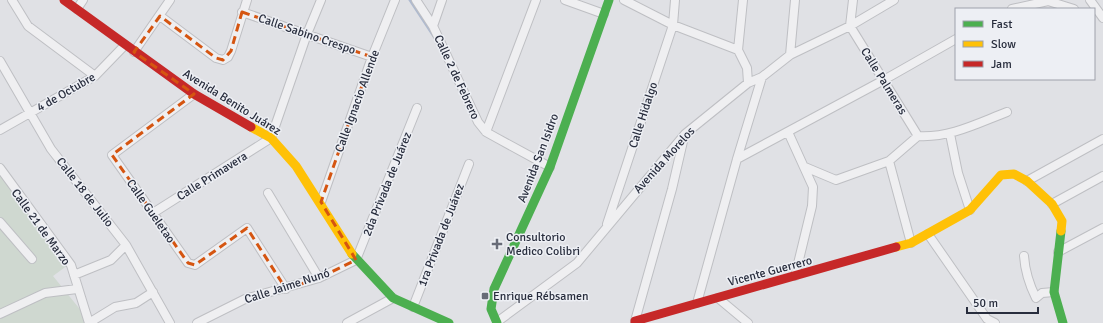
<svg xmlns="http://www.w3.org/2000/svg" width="1103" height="323" viewBox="0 0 1103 323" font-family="Signika,sans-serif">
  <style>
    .green { fill: #cfd8d0 }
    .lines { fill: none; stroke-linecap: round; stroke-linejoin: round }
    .stream { stroke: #afbacf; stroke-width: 3 }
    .street-casing { stroke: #bebfc3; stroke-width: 10 }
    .street { stroke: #efeff1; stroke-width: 8 }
    .fast { stroke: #4caf50; stroke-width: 9 }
    .slow { stroke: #ffc107; stroke-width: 9 }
    .jam { stroke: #c62828; stroke-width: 9 }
    .marked { fill: none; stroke: #d55511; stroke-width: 3; stroke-dasharray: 8 5; stroke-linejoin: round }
    .poi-dot { fill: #686c78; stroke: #edeff4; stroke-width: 1.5 }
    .labels { text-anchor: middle; stroke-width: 3; stroke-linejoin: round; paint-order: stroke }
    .street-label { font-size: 12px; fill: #282d3d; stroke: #edeff4 }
    .poi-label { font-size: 12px; fill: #282d3d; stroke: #edeff4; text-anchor: start }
  </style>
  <rect width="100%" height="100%" fill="#e0e1e5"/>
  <!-- green -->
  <path class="green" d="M 6,169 L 72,262 L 53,276 L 91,323 L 0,323 L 0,171 Z"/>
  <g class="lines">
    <!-- stream -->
    <path class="stream" d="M 410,0 L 435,38"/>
    <!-- street casing -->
    <g class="street-casing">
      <path id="street" d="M 12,0 L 28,26 L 95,76
        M 416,0 L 433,26 L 478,122 L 486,132 L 495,137 L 550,167
        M 565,0 L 604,14
        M 624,0 L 673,25 L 738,50
        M 743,0 L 738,50 L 747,68 L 748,83
        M 853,0 L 850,26 L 918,136
        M 1090,0 L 1103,18
        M 77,9 L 83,0
        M 1012,9 L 1048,1 L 1074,9
        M 242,12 L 372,57
        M 160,16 L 216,58 L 223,60 L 228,57 L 231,51 L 247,0
        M 433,26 L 442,0
        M 134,52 L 170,0
        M 790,55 L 795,0
        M 0,61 L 51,149 L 126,245 L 170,323
        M 194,94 L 112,155 L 188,263 L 195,265 L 247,228 L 286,289
        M 0,130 L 95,76 L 125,45
        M 486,132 L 536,0
        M 788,132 L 813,187 L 812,206 L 795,276
        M 950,134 L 958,173 L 970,210
        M 737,159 L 882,81 L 956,39
        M 889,161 L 911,243
        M 805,167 L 836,180 L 889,161 L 918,136 C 950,138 978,123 1007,112
        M 0,168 L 71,265 L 89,323
        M 1027,181 L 1103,139
        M 268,193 L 319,278
        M 321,202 L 372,57 L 395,0
        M 1052,204 L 1103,176
        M 153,213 L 271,138 L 307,34 L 321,0
        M 0,222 L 32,259
        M 607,224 L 673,25 L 675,0
        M 928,234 L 987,319 L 995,323
        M 1058,252 L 1103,228
        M 1024,256 C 1025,271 1029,284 1036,298 L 1042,293 L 1054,292
        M 74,275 L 111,260 L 126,245
        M 718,298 L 748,323
        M 697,303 L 737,159 L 762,77
        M 413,307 L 469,164
        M 0,314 L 45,293 L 77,289
        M 635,321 L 672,189 L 684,137
        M 497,322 L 577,263 L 685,134 L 748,83 L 762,77 L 790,55 L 850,26 L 894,0
        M 89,323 L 115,307 L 136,303 L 153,292
        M 197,323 L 245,299 L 319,278 L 356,260 L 417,108
        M 347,323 L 393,298"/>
    </g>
    <!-- street -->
    <use href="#street" class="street"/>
    <!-- fast -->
    <path class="fast" d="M 1061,231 L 1054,292 L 1063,323
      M 352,254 L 393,298 L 449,323
      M 497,323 L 491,309 L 494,289 L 550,167 L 609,0"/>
    <!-- slow -->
    <path class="slow" d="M 251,127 L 271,138 L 296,166 L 352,254
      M 896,247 L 911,243 L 970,210 L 1001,175 L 1014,174 L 1027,181 L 1052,204 L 1062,221 L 1061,231"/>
    <!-- jam -->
    <path class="jam" d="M 64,0 L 194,94 L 251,127
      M 635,323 L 635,321 L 896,247"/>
  </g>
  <!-- marked area -->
  <path class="marked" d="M 242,12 L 372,57 L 321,202 L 356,260 L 319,278 L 286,289 L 247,228 L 195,265 L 188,263 L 112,155 L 194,94 L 134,52 L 160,16 L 216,58 L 223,60 L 231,51 Z"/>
  <!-- markers -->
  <g class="poi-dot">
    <path d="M495 238h4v4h4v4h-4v4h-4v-4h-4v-4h4z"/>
    <rect x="481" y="292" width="8" height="8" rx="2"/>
  </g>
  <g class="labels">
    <!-- street labels -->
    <g class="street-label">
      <text transform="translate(307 34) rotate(19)" y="4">Calle Sabino Crespo</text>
      <text transform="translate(457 77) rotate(65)" y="4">Calle 2 de Febrero</text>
      <text transform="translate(884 81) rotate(58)" y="4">Calle Palmeras</text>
      <text transform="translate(66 92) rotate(-30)" y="4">4 de Octubre</text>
      <text transform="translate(357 101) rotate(-70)" y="4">Calle Ignacio Allende</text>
      <text transform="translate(232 102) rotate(32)" y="4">Avenida Benito Juárez</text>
      <text transform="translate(643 115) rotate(-72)" y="4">Calle Hidalgo</text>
      <text transform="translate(538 158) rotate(-69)" y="4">Avenida San Isidro</text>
      <text transform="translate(664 160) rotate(-48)" y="4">Avenida Morelos</text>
      <text transform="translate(212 176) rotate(-32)" y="4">Calle Primavera</text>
      <text transform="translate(387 184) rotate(-68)" y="4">2da Privada de Juárez</text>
      <text transform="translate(85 192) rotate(52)" y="4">Calle 18 de Julio</text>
      <text transform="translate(151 211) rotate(55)" y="4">Calle Gueletao</text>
      <text transform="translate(41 227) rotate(54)" y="4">Calle 21 de Marzo</text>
      <text transform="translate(441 235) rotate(-69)" y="4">1ra Privada de Juárez</text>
      <text transform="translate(770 271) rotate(-15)" y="4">Vicente Guerrero</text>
      <text transform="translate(287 286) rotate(-18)" y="4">Calle Jaime Nunó</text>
    </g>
    <!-- poi labels -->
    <g class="poi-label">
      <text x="506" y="241">Consultorio<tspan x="506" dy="14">Medico Colibri</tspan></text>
      <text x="493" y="300">Enrique Rébsamen</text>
    </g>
  </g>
  <!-- legend -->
  <rect x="955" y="8" width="140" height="72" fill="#edeff4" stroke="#9ea1ab"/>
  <rect x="963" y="21" width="20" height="6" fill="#4caf50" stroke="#9ea1ab"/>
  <text x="991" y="28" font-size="12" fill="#282d3d">Fast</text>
  <rect x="963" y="41" width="20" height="6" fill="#ffc107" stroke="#9ea1ab"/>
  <text x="991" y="48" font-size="12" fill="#282d3d">Slow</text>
  <rect x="963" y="61" width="20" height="6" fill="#c62828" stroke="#9ea1ab"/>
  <text x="991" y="68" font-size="12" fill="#282d3d">Jam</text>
  <!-- scale -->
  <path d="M967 307v6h71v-6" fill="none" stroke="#282d3d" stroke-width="2"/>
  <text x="973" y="307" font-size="12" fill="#282d3d" stroke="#edeff4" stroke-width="3" paint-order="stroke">50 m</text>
</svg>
